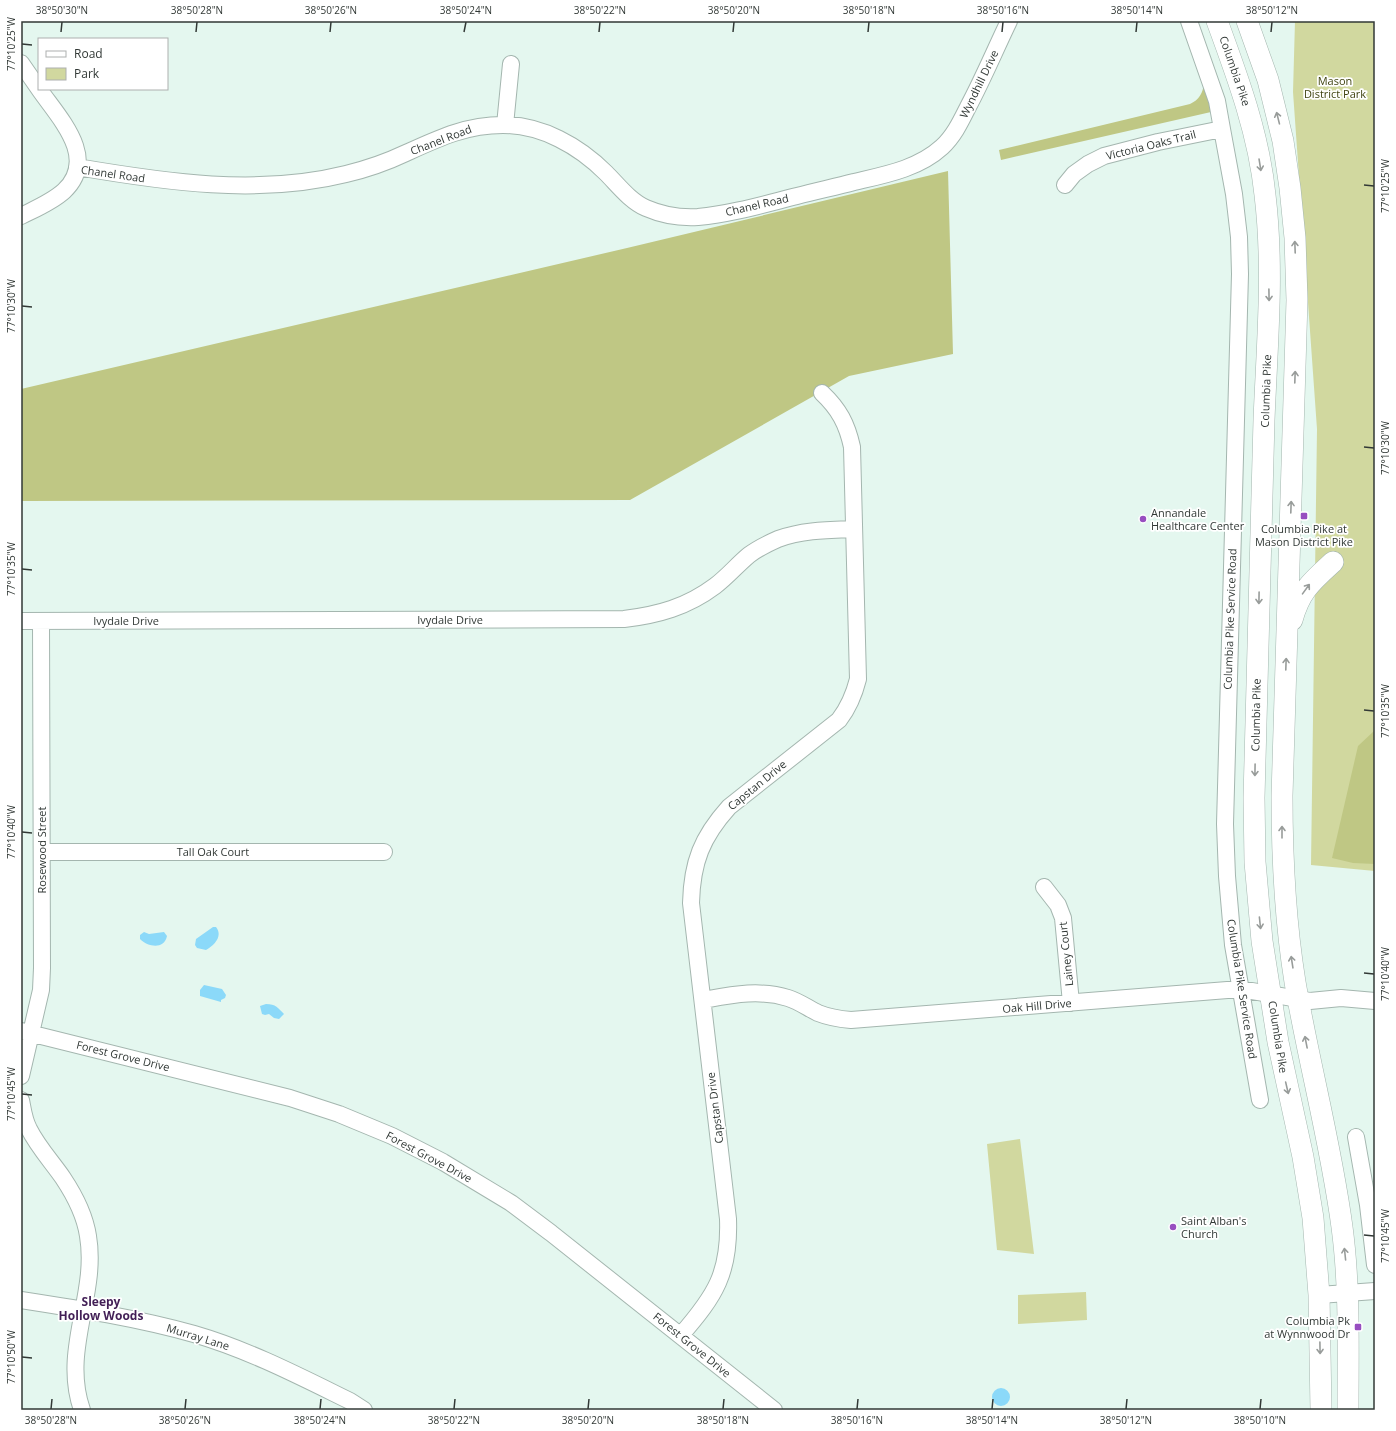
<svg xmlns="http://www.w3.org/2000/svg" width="1396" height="1431" viewBox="0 0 1396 1431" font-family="'Open Sans',sans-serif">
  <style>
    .green { fill: #d1d89f }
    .forest { fill: #bfc784 }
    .water { fill: #8bd9f9 }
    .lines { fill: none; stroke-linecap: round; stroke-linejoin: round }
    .minor-casing { stroke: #a4b6af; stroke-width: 18 }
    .major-casing { stroke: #a4b6af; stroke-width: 22 }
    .minor { stroke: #fff; stroke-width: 16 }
    .major { stroke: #fff; stroke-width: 21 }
    .oneway { stroke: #989c9a }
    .ticks { fill: none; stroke: #323936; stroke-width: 1.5 }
    .poi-dot { fill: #974ec0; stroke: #fff; stroke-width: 1.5 }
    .labels { text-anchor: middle; stroke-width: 3.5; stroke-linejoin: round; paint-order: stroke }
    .street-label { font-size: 11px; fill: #323936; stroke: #fff }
    .park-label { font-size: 11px; fill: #3f4310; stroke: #fff }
    .poi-label { font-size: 11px; fill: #323936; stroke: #fff; text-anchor: start }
    .neighbourhood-label { font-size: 12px; font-weight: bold; fill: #421f56; stroke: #fff }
    .neatline { fill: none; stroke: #323936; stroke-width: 1.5 }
    .ticks-label { font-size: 10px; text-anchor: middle; fill: #323936 }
  </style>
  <rect width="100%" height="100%" fill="#e4f7ef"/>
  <!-- green -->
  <path class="green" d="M 1295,21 L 1375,21 L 1375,871 L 1311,865 L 1317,429 L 1293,92 Z
    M 1020,1139 L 1034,1254 L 997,1250 L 987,1144 Z
    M 1086,1292 L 1087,1320 L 1018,1324 L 1018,1295 Z"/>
  <!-- forest -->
  <path class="forest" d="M 1204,83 L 1211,112 L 1001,160 L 999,150 L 1190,104 C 1199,100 1203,93 1204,83 Z
    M 948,171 L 953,354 L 849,376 L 630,500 L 21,501 L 21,389 L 627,248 Z
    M 1375,730 L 1375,864 L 1353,863 L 1332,858 L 1358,746 Z"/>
  <!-- water -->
  <path class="water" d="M 213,927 L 216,927 C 223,936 215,945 206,950 L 197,948 L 195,945 L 196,939 Z
    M 144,932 L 149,934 L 164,932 L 167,936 C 164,950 148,947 140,939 L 140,935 Z
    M 204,985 L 222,989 L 226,995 L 225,998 L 221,1000 L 221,1002 L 200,996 L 200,990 Z
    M 266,1004 C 276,1004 278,1008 284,1014 L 279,1019 L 274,1018 L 269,1014 L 265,1015 L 262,1014 L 260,1006 Z
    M992 1397a9 9 0 1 1 18 0a9 9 0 1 1-18 0Z"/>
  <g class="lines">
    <!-- minor casing -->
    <g class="minor-casing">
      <path id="minor" d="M 1189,21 L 1217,101 L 1222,129 L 1234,194 L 1239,237 L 1240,274 L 1225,824 L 1227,876 L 1233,945 L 1260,1100
        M 21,63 L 39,89
        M 505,125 L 511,64
        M 77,167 C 165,182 258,196 346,174 C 367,169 387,162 406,153 C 439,138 466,125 503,125 C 542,125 579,146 606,173 C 618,185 630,201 646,208 C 662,215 681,218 698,217 C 731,214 765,204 797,196 C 816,191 835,187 854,182 C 884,175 918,169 942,147 C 954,136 961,121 968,107 C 983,79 995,50 1009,21
        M 1065,185 L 1074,174 L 1088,164 L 1104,156 L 1158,142 L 1222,129
        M 21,216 C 35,209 52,202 64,191 C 99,158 59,118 39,89
        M 21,621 L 624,619 C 658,615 687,607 715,586 C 727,577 737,565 749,555 C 757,549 769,543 778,539 C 803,530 828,530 854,529
        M 42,852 L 384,852
        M 1044,887 L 1058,905 L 1063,918 L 1071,1003
        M 703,1000 C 731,995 759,989 788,998 C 798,1001 808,1008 818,1013 C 828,1017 839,1019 851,1020 L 1240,989 L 1310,1001 L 1341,998 L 1375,1001
        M 21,1031 L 290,1098 L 339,1114 L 392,1136 L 443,1162 L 511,1203 L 551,1233 L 774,1410
        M 21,1076 L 41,990 L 42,968 L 41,621
        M 21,1100 C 23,1110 24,1120 29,1129 C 38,1147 52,1162 63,1178 C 75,1196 85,1216 88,1236 C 98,1295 61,1350 82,1410
        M 1356,1137 L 1368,1205 L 1375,1265
        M 1319,1295 L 1375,1291
        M 21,1300 C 79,1309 137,1318 194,1334 C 249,1350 299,1376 350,1401 L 364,1410
        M 681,1335 C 715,1296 730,1273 728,1219 L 691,903 C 692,862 702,837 729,807 L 839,720 C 849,707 854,695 858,679 L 852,447 C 847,424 839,409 822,393"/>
    </g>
    <!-- major casing -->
    <g class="major-casing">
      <path id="major" d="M 1217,21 C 1238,78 1259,135 1265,195 C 1274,270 1267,345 1264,420 C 1261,546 1257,672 1254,798 L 1255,862 L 1262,941 L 1278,1042 L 1303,1157 L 1313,1218 L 1319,1295 L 1321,1410
        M 1247,21 L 1268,80 L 1283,141 L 1290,188 L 1295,238 L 1297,300 L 1282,796 C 1282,859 1285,920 1295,982 C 1309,1064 1331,1144 1342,1227 C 1350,1287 1348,1349 1348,1410
        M 1292,620 C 1300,591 1311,582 1333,562"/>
    </g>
    <!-- minor -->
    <use href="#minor" class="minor"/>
    <!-- major -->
    <use href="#major" class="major"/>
  </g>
  <!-- one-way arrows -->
  <defs><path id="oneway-shaft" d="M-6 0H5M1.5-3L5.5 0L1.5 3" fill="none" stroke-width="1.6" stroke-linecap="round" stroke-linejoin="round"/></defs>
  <g class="oneway">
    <use href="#oneway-shaft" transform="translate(1278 118) rotate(-104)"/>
    <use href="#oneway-shaft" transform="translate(1260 165) rotate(81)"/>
    <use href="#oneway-shaft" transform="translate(1295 247) rotate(-92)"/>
    <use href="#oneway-shaft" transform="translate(1269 295) rotate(89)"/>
    <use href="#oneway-shaft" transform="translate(1295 377) rotate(-88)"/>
    <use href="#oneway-shaft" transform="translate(1291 507) rotate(-88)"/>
    <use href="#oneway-shaft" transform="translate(1306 589) rotate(-54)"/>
    <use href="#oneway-shaft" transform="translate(1259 598) rotate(91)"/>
    <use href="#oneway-shaft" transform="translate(1286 664) rotate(-88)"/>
    <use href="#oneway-shaft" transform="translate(1255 770) rotate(91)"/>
    <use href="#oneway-shaft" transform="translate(1282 832) rotate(-90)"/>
    <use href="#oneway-shaft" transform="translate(1260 923) rotate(84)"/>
    <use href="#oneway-shaft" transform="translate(1292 962) rotate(-99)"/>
    <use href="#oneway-shaft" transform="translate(1306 1042) rotate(-101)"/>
    <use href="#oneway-shaft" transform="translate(1287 1088) rotate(77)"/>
    <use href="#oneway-shaft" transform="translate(1345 1254) rotate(-96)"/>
    <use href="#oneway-shaft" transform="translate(1320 1348) rotate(89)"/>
  </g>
  <!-- ticks -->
  <path class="ticks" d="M 61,32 L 62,22M 196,32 L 197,22M 330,32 L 331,22M 464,32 L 466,22M 599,32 L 600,22M 733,32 L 734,22M 868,32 L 869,22M 1002,32 L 1003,22M 1136,32 L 1137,22M 1271,32 L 1272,22M 22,44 L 32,45M 1364,185 L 1374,186M 22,306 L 32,307M 1364,447 L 1374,448M 22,569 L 32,570M 1364,710 L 1374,711M 22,832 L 32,833M 1364,973 L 1374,974M 22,1094 L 32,1095M 1364,1235 L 1374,1236M 22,1357 L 32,1358M 51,1409 L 52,1399M 185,1409 L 186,1399M 320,1409 L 321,1399M 454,1409 L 455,1399M 588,1409 L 589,1399M 723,1409 L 724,1399M 857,1409 L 858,1399M 992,1409 L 993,1399M 1126,1409 L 1127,1399M 1260,1409 L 1261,1399"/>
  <!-- markers -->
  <g class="poi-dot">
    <rect x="1300" y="512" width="8" height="8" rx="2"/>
    <circle cx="1143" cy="519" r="4"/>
    <circle cx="1173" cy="1227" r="4"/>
    <rect x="1354" y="1323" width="8" height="8" rx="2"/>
  </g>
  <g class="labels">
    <!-- street labels -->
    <g class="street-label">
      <text transform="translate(1235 71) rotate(71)" y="4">Columbia Pike</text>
      <text transform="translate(979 84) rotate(-64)" y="4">Wyndhill Drive</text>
      <text transform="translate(441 140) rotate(-21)" y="4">Chanel Road</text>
      <text transform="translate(1151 145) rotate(-14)" y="4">Victoria Oaks Trail</text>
      <text transform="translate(113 174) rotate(8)" y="4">Chanel Road</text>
      <text transform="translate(757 205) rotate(-13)" y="4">Chanel Road</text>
      <text transform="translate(1266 391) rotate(-88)" y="4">Columbia Pike</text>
      <text transform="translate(1230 619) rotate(-88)" y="4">Columbia Pike Service Road</text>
      <text x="450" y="624">Ivydale Drive</text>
      <text x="126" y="625">Ivydale Drive</text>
      <text transform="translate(1256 715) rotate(-89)" y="4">Columbia Pike</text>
      <text transform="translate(757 785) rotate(-39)" y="4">Capstan Drive</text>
      <text transform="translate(42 850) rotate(-90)" y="4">Rosewood Street</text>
      <text x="213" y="856">Tall Oak Court</text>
      <text transform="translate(1066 954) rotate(-96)" y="4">Lainey Court</text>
      <text transform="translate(1242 989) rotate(81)" y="4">Columbia Pike Service Road</text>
      <text transform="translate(1037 1006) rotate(-5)" y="4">Oak Hill Drive</text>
      <text transform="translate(1278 1037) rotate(81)" y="4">Columbia Pike</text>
      <text transform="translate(123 1056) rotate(14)" y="4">Forest Grove Drive</text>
      <text transform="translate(715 1108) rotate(-97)" y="4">Capstan Drive</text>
      <text transform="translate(429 1157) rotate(28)" y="4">Forest Grove Drive</text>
      <text transform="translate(198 1337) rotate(17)" y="4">Murray Lane</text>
      <text transform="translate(692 1345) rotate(39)" y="4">Forest Grove Drive</text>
    </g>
    <!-- park labels -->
    <g class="park-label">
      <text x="1335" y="85">Mason<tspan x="1335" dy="13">District Park</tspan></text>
    </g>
    <!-- poi labels -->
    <g class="poi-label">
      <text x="1151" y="517">Annandale<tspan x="1151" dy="13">Healthcare Center</tspan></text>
      <text x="1304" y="533" text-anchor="middle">Columbia Pike at<tspan x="1304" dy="13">Mason District Pike</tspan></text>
      <text x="1181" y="1225">Saint Alban's<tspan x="1181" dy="13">Church</tspan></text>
      <text x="1350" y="1325" text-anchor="end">Columbia Pk<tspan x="1350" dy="13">at Wynnwood Dr</tspan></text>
    </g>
    <!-- neighbourhood labels -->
    <g class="neighbourhood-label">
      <text x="101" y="1306">Sleepy<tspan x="101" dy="14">Hollow Woods</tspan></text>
    </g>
  </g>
  <!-- border -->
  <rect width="1396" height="1431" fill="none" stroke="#ffffff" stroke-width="44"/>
  <!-- legend -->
  <rect x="38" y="38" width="130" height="52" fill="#ffffff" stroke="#adb0af"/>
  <rect x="46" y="51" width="20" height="6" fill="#ffffff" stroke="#adb0af"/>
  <text x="74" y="58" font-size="12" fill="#323936">Road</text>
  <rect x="46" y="68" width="20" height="12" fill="#d1d89f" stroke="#adb0af"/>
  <text x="74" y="78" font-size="12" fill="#323936">Park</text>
  <rect x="22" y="22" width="1352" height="1387" class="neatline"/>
  <g class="ticks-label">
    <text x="62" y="14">38°50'30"N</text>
    <text x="197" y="14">38°50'28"N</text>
    <text x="331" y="14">38°50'26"N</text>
    <text x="466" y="14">38°50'24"N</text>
    <text x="600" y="14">38°50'22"N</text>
    <text x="734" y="14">38°50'20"N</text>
    <text x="869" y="14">38°50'18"N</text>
    <text x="1003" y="14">38°50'16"N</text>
    <text x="1137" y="14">38°50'14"N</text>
    <text x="1272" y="14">38°50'12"N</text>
    <text transform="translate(11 44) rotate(-90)" y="4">77°10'25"W</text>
    <text transform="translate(1385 186) rotate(-90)" y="4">77°10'25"W</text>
    <text transform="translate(11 306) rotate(-90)" y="4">77°10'30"W</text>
    <text transform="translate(1385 448) rotate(-90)" y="4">77°10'30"W</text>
    <text transform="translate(11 569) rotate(-90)" y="4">77°10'35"W</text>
    <text transform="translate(1385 711) rotate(-90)" y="4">77°10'35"W</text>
    <text transform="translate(11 832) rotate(-90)" y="4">77°10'40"W</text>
    <text transform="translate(1385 974) rotate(-90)" y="4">77°10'40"W</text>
    <text transform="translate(11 1094) rotate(-90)" y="4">77°10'45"W</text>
    <text transform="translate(1385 1236) rotate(-90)" y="4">77°10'45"W</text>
    <text transform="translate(11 1357) rotate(-90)" y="4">77°10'50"W</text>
    <text x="51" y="1424">38°50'28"N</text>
    <text x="185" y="1424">38°50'26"N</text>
    <text x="320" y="1424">38°50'24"N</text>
    <text x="454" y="1424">38°50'22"N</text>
    <text x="588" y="1424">38°50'20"N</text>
    <text x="723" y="1424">38°50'18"N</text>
    <text x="857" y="1424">38°50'16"N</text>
    <text x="992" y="1424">38°50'14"N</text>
    <text x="1126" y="1424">38°50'12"N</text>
    <text x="1260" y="1424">38°50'10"N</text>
  </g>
</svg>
